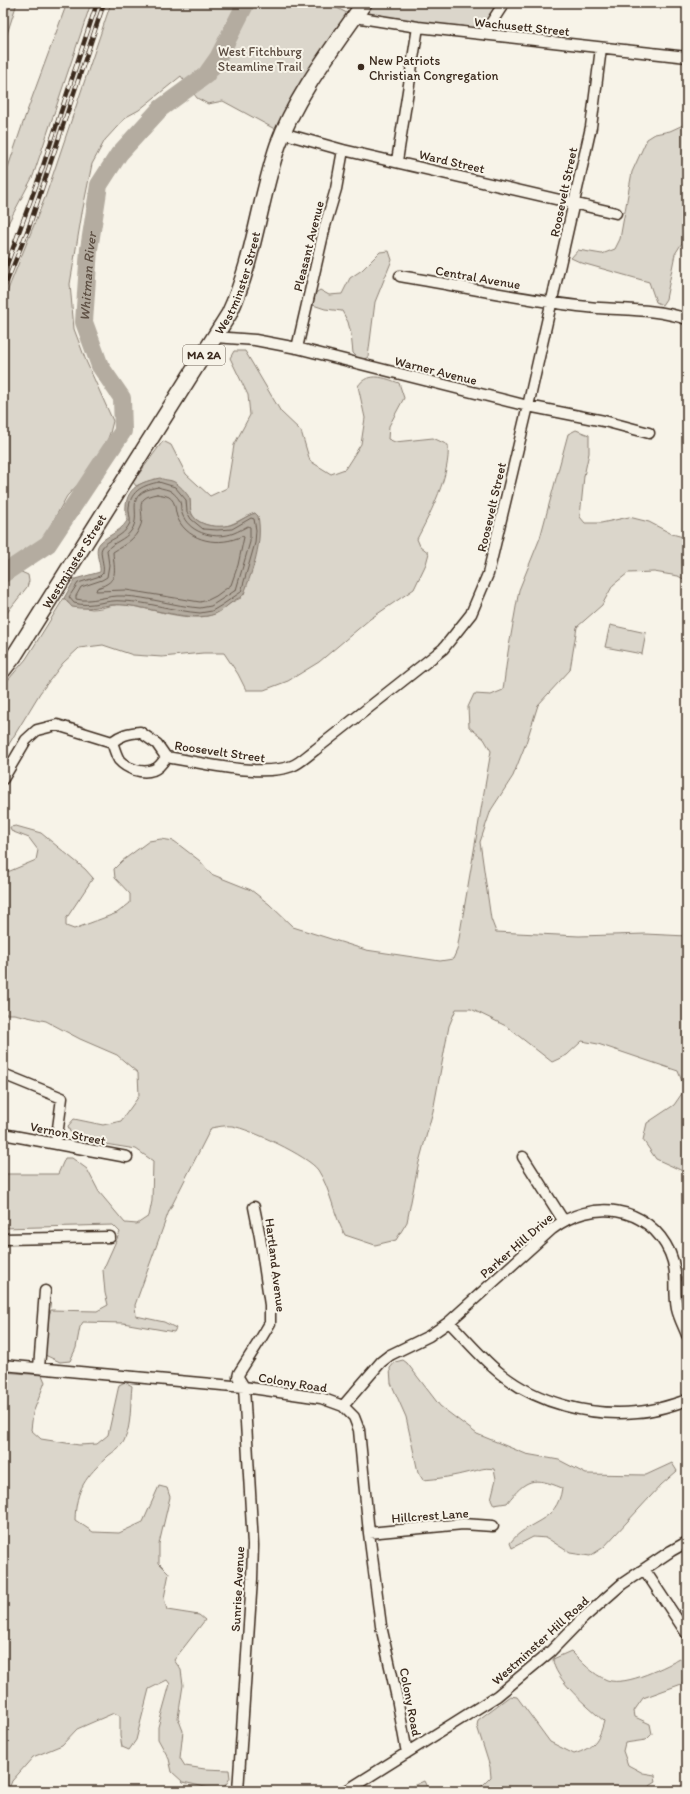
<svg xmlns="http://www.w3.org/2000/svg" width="690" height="1794" viewBox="0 0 690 1794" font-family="Itim,sans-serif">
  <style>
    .green { fill: #dbd6cb; stroke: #8b8074 }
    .water { fill: #b4aca0; stroke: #84786c }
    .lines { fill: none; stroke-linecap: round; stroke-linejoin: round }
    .shore { stroke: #6b5e52; stroke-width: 1 }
    .river { stroke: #b4aca0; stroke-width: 18 }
    .minor-casing { stroke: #3b2a1e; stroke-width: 13 }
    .highway-casing { stroke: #3b2a1e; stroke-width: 18 }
    .minor { stroke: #f7f3e8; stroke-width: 10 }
    .highway { stroke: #f7f3e8; stroke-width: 15 }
    .rail-casing { stroke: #3b2a1e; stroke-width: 4.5 }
    .rail { stroke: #f7f3e8; stroke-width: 3; stroke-dasharray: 9; stroke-linecap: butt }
    .poi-dot { fill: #3b2a1e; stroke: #f7f3e8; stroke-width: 1.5 }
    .labels { text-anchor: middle; stroke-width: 4; stroke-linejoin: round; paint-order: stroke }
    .shield { fill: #f7f3e8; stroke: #73665b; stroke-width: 1 }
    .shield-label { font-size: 12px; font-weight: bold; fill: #3b2a1e }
    .street-label { font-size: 13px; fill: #3b2a1e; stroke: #f7f3e8 }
    .park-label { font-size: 13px; fill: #5b4c41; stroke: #f7f3e8 }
    .poi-label { font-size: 13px; fill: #3b2a1e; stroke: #f7f3e8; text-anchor: start }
    .water-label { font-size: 14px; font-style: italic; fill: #5f5145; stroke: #f7f3e8 }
  </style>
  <rect width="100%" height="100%" fill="#f7f3e8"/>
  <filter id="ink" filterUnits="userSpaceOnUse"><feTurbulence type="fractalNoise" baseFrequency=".025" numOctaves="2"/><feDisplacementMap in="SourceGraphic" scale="8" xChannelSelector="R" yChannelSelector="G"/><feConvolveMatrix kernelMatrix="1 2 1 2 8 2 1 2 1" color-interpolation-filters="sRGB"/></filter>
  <g filter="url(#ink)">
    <!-- green -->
    <path class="green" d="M 3,3 L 17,3 L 3,46 Z
      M 67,3 L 91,3 L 33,176 L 3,233 L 3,182 L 26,114 Z
      M 111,3 L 327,3 L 355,17 L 364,3 L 504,3 L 484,34 L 355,17 L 282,133 L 223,101 L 208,104 L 197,98 L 181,76 L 139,110 L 126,117 L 105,140 L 92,164 L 82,213 L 70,284 L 74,329 L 86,361 L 113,421 L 110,433 L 99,462 L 67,496 L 41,543 L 26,553 L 3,564 L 3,302 L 46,195 Z
      M 683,125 L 687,126 L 687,238 L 685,238 L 675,254 L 666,299 L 662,305 L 656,302 L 649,282 L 582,263 L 571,258 L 578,250 L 602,254 L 615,249 L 620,239 L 632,172 L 647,139 L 655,134 L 670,131 Z
      M 389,251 L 392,260 L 375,302 L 368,357 L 361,361 L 353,353 L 351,334 L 348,322 L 342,311 L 325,309 L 313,305 L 311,296 L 320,290 L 329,295 L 342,294 L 350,278 L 362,270 L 380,252 Z
      M 234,351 L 245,351 L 281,412 L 301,431 L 310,461 L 331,474 L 345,469 L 361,444 L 365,418 L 358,386 C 368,371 385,378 399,383 L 404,398 L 389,426 L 388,439 L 395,442 L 433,438 L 448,445 C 451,474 430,514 417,539 L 420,546 L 429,553 L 426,564 L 414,589 L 370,619 L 319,662 L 288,681 L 264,690 L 246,690 L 238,674 L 224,653 L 203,653 L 162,657 L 133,655 L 103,645 L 79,648 L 63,663 L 40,693 L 3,754 L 3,686 L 26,659 L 64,598 L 68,603 C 75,605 84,608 92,609 C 103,609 113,603 125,605 C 150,608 175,618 200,617 C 220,616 226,603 241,598 L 255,513 C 246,516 240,521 232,524 C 220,530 195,526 191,511 C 190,508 190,502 190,499 C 169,484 162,473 136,486 L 133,482 L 163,441 L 171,445 L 186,474 L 210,496 L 227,488 L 234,445 L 250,415 L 248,395 L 230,358 Z
      M 576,430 L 589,435 L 589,453 L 584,476 L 580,517 L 585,523 L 601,523 L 629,517 L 649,522 L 672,534 L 687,538 L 687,581 L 678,576 L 654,572 L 628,573 L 613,585 L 602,605 L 577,627 L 570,670 L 538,705 L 526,743 L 513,776 L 491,810 L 480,842 L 491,919 L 496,932 L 579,936 L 645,934 L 687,936 L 687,1173 L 656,1159 L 643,1140 L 647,1123 L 674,1105 L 685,1089 L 678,1071 L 598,1044 L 582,1041 L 567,1055 L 552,1062 L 506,1026 L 471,1009 L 456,1009 L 449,1026 L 433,1111 L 418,1166 L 407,1222 L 396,1240 L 375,1245 L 345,1235 C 333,1214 331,1190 318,1170 C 308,1156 250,1129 232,1126 C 225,1125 217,1127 211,1128 L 169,1211 L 135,1305 L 136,1316 L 164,1322 L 176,1328 L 174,1332 L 123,1323 L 83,1322 L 80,1327 L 76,1348 L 70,1361 L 60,1362 L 45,1355 L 49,1315 L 51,1310 L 97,1311 L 108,1305 L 105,1293 L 103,1270 L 120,1232 L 113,1225 L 3,1228 L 3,1174 L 58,1174 L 65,1158 L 72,1158 L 87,1169 L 99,1192 L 125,1223 L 137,1224 L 149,1216 L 152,1201 L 153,1161 L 136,1149 L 92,1142 L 70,1132 L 68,1126 L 74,1119 L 103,1125 L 121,1121 L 139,1096 L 138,1073 L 117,1055 L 80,1039 L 46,1021 L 14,1014 L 3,1014 L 3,872 L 10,871 L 36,860 L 38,850 L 29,838 L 11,831 L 10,827 L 16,826 L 41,833 L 85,869 L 93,878 L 66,919 L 66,926 L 74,929 L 117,913 L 130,903 L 130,894 L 115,878 L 114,869 L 122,861 L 149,841 L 161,839 L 174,841 L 200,861 L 211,874 L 251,890 L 269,904 L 293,927 L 366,950 L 440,961 L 453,959 L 457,950 L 491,751 L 484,739 L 469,727 L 468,707 L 474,694 L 491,695 L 503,690 L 508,652 L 519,590 L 540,538 L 568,434 Z
      M 19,571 L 28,575 L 29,581 L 27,587 L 3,618 L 3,583 Z
      M 610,625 L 646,633 L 642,654 L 605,647 Z
      M 403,1360 L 407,1363 L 440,1406 L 477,1434 L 526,1454 L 559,1460 L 586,1474 L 646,1475 L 672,1463 L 677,1471 L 661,1485 L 604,1547 L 590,1556 L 570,1553 L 547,1538 L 533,1537 L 512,1548 L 510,1543 C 528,1519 557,1524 562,1488 C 533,1476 526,1479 507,1503 L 494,1505 L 491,1499 L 496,1479 L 494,1469 C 482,1467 481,1470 470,1472 C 454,1476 439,1479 423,1480 L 418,1472 L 406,1417 L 391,1383 L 390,1368 L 395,1362 Z
      M 3,1372 L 42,1375 L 45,1382 L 33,1413 L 31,1430 L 41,1439 L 79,1445 L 97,1444 L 108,1435 L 119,1385 L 125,1382 L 132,1386 C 130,1403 132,1425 124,1441 C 121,1447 113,1452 108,1456 C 86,1477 76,1488 75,1520 L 93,1532 L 119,1533 L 143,1522 L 159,1486 L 167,1488 L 170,1497 L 159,1544 L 159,1563 L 169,1573 L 164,1598 L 167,1610 L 199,1615 L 205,1620 L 174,1660 L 181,1670 L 183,1685 L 178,1718 L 183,1731 L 180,1758 L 185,1766 L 205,1769 L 229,1770 L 230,1778 L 222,1791 L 183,1782 L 172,1772 L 169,1759 L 158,1739 L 158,1727 L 170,1684 L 167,1680 L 149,1689 L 136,1740 L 129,1750 L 122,1747 L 120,1736 L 120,1716 L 114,1713 L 77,1729 L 62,1745 L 33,1757 L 12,1781 L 8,1791 L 3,1791 Z
      M 571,1651 C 582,1662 592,1674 607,1680 C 627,1687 666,1666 684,1657 L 687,1659 L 687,1682 L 643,1698 L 634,1711 L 635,1717 L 650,1724 L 652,1734 L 646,1740 L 625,1743 L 623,1751 L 628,1765 L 643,1773 L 655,1775 L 656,1782 L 642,1791 L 474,1791 L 479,1789 L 491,1777 L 490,1767 L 477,1726 L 478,1720 L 510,1696 L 517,1697 L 550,1742 L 574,1754 C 593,1748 599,1741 604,1721 C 590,1709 553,1678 553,1659 Z
      M 424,1781 L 429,1791 L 402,1791 Z"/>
    <!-- water -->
    <path class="water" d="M 160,478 C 166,481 172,479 177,484 C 181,487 189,495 190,500 C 191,504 190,509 191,513 C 197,526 217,528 230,525 C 238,523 246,516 255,513 L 258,516 C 263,543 253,568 244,594 C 241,598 240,597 235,600 C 228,604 223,611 215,614 C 192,623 149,607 124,605 C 106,603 90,611 72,607 L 64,598 L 75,579 L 100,572 C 101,564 95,554 98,546 C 102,537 119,534 127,521 C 122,493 133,483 160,478 Z"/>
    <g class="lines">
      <!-- shore -->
      <path class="shore" d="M 159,482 L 175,487 L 186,500 L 187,512 L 191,519 L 203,529 L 217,530 L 232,529 L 251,518 L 254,519 L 256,530 L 255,543 L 241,592 L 222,605 L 212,611 L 200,613 C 174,611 149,602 123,601 C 107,599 91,608 74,603 L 69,597 L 78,583 L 100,576 L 103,573 C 105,565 99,553 102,548 C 105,542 115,539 120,535 C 125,532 127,528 130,523 C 131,517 128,512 129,507 C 131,490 144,485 159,482 Z
        M 158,487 C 162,489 169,489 172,492 C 185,503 178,505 183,516 C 191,534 217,540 234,533 C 239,531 244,528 248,526 L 250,527 L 250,542 L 236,590 L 211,606 L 200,608 C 174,606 149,597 123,596 C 107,595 91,603 76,599 L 76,596 L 81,587 L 102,580 L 107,577 L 109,565 L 107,550 C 113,542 125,540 131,531 C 144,513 120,494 158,487 Z
        M 157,494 C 160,495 166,495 169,497 C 177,502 174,511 178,519 C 189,542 220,547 242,536 L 244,537 L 238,565 L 231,585 L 216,596 L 208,600 L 200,602 L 126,590 L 96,591 L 97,588 C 120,581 114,571 113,552 C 124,545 135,540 140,527 C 147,513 130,498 157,494 Z"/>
      <!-- river -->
      <path class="river" id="s1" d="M 3,574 L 48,544 L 123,431 L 122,398 L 100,366 L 84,322 L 89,249 L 99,185 L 119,154 L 161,108 L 206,75 L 218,58 L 246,3"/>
      <!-- minor casing -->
      <g class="minor-casing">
        <path id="minor" d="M 355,17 L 418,27 L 687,57
          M 484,34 L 504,3
          M 282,133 L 343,150 L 616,213
          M 397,161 L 418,27
          M 400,276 C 460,286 519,299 578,306 C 616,311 650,307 687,319
          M 215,337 L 255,340 L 297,348 L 528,406 L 604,421 L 649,433
          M 297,348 L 325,226 L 336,189 L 343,150
          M 140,732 L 157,744 L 166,757 C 163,762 159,768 153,770 C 142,774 127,769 119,760 C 116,755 114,748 112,742 C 121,735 128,733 140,732 Z
          M 166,757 C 201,762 259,778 292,766 C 300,763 308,755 315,750 L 443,649 L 471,614 L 488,574 L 528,406 L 591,127 L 601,48
          M 3,779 L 26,740 L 37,730 L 57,725 L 112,742
          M 3,1074 L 62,1098 L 56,1143
          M 3,1134 L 127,1157
          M 523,1157 L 563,1220
          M 3,1239 L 110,1237
          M 449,1322 C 466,1339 482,1359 501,1374 C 537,1403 591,1417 637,1412 C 654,1411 670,1406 687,1400
          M 3,1365 L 244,1387 L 321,1398 L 343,1406 L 354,1417 L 359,1430 L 369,1533 L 381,1626 L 397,1698 L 407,1753
          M 39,1368 L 45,1291
          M 343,1406 L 381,1362 L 390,1355 L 429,1336 L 449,1322 L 552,1229 C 591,1199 648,1204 670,1253 C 679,1274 673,1289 677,1309 C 679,1318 684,1327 687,1335
          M 369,1533 L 463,1524 L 493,1526
          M 644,1569 L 687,1634
          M 238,1791 L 252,1579 L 253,1545 L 244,1387 L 238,1377 L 239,1373 L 260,1340 L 270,1323 L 270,1305 L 260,1237 L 254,1207
          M 346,1791 L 497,1696 L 550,1652 L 581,1620 L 622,1584 L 671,1551 L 687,1542"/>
      </g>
      <!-- highway casing -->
      <g class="highway-casing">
        <g id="highway">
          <path id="s2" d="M 3,670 L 14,656 L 229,314 C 254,261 259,201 278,145 C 296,95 334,47 364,3"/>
        </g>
      </g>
      <!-- minor -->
      <use href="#minor" class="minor"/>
      <!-- highway -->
      <use href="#highway" class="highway"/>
      <!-- rail casing -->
      <g class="rail-casing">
        <path id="rail" d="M 3,275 L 40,175 L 97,3
          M 3,291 L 29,227 L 104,3"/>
      </g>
      <!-- rail -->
      <use href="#rail" class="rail"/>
    </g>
  </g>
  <!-- markers -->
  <circle class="poi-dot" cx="361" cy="67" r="4"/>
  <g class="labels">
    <!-- shield labels -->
    <rect class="shield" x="183" y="345" width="42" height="20" rx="3"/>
    <g class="shield-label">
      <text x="204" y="359">MA 2A</text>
    </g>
    <!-- street labels -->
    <g class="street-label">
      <text transform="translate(522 26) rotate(6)" y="5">Wachusett Street</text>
      <text transform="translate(452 161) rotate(13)" y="5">Ward Street</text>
      <text transform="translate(563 192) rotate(-78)" y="5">Roosevelt Street</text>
      <text transform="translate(308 246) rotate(-76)" y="5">Pleasant Avenue</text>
      <text transform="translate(478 277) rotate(10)" y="5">Central Avenue</text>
      <text dy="5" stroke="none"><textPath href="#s2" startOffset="454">Westminster Street</textPath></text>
      <text transform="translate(436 370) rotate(14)" y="5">Warner Avenue</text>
      <text transform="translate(491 507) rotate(-77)" y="5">Roosevelt Street</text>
      <text dy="5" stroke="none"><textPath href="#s2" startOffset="130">Westminster Street</textPath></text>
      <text transform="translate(220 751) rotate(8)" y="5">Roosevelt Street</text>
      <text transform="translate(68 1133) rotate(11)" y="5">Vernon Street</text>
      <text transform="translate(516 1245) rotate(-41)" y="5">Parker Hill Drive</text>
      <text transform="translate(276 1265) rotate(83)" y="5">Hartland Avenue</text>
      <text transform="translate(293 1382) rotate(9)" y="5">Colony Road</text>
      <text transform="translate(430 1515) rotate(-4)" y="5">Hillcrest Lane</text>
      <text transform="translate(237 1589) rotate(-87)" y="5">Sunrise Avenue</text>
      <text transform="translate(540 1640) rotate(-42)" y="5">Westminster Hill Road</text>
      <text transform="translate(411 1702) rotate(79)" y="5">Colony Road</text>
    </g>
    <!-- park labels -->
    <g class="park-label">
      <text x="260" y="56">West Fitchburg<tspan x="260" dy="15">Steamline Trail</tspan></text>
    </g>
    <!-- poi labels -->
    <g class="poi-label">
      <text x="369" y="65">New Patriots<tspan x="369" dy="15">Christian Congregation</tspan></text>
    </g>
    <!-- water labels -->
    <g class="water-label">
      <text dy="5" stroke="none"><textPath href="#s1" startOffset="354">Whitman River</textPath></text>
    </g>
  </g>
  <!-- margin -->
  <rect width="690" height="1794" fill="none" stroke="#f7f3e8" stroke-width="16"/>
  <rect x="8" y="8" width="674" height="1778" fill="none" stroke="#3b2a1e" stroke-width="1.5" filter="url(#ink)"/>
</svg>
